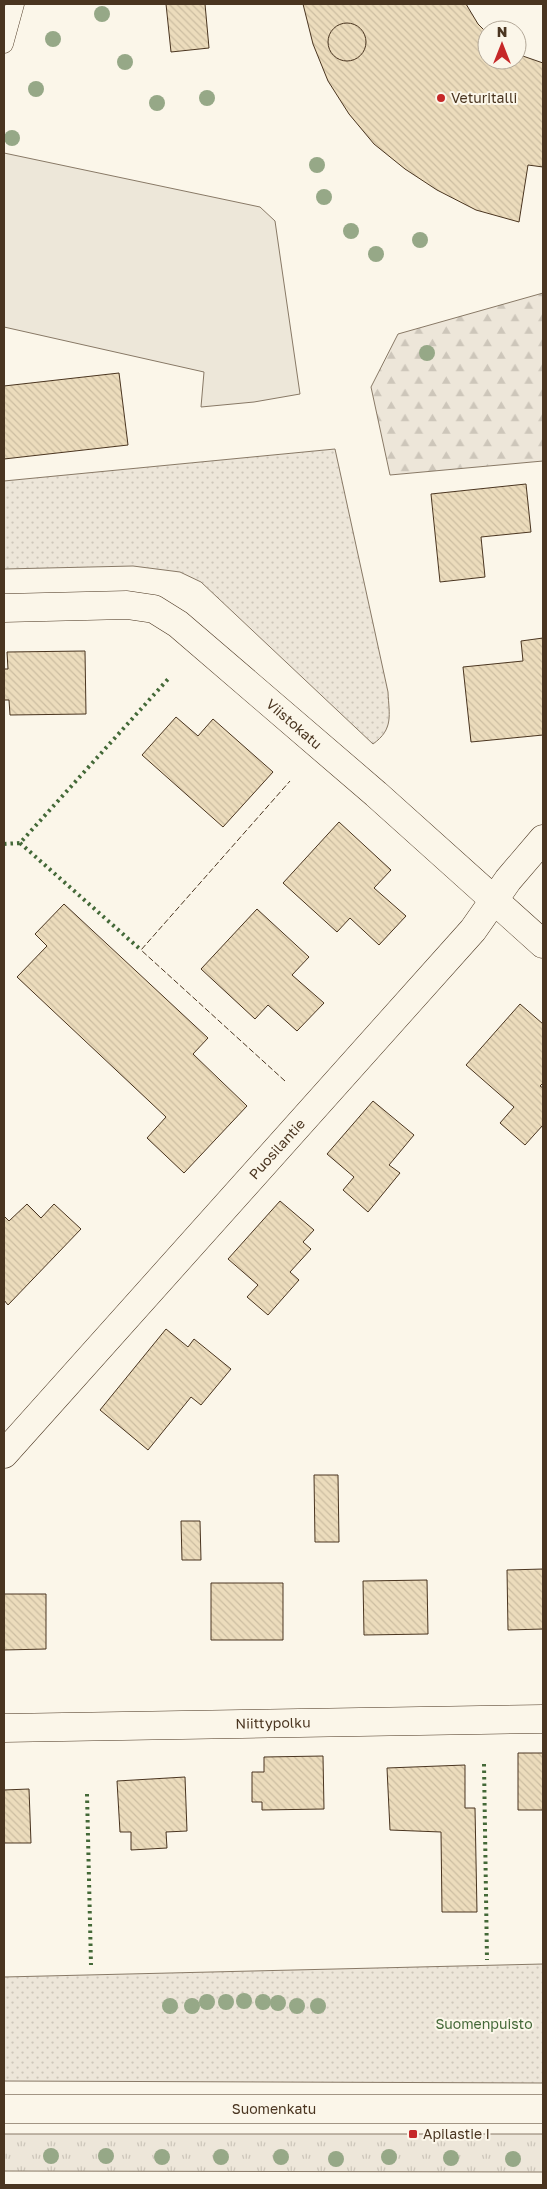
<svg xmlns="http://www.w3.org/2000/svg" width="547" height="2189" viewBox="0 0 547 2189" font-family="'Golos Text',sans-serif">
  <style>
    .grass { fill: url(#grass-tufts); stroke: #887966 }
    .forest { fill: url(#forest-firs); stroke: #887966 }
    .park { fill: url(#park-dots); stroke: #887966 }
    .parking { fill: #ede7d9; stroke: #887966 }
    .building { fill: url(#building-back-hatch); stroke: #4a3520 }
    .lines { fill: none; stroke-linecap: round; stroke-linejoin: round }
    .service-casing { stroke: #4a3520; stroke-width: 19 }
    .minor-casing { stroke: #4a3520; stroke-width: 29 }
    .tertiary-casing { stroke: #4a3520; stroke-width: 29 }
    .service { stroke: #fbf6e9; stroke-width: 18 }
    .minor { stroke: #fbf6e9; stroke-width: 28 }
    .tertiary { stroke: #fbf6e9; stroke-width: 28 }
    .hedge { stroke: #436837; stroke-width: 4; stroke-dasharray: 2.5 4; stroke-linecap: butt }
    .fence { stroke: #4a3520; stroke-width: 1; stroke-dasharray: 6 2.5; stroke-linecap: butt }
    .tree { fill: #96a887 }
    .poi-dot { fill: #c62828; stroke: #fbf6e9; stroke-width: 2 }
    .labels { text-anchor: middle; stroke-width: 4; stroke-linejoin: round; paint-order: stroke }
    .poi-label { font-size: 14px; fill: #4a3520; stroke: #fbf6e9; text-anchor: start }
    .street-label { font-size: 14px; fill: #4a3520; stroke: #fbf6e9 }
    .park-label { font-size: 14px; fill: #436837; stroke: #fbf6e9 }
  </style>
  <defs>
    <pattern id="grass-tufts" width="24" height="20" patternUnits="userSpaceOnUse" patternTransform="scale(1.25)"><rect width="24" height="20" fill="#ede6d9"/><path d="M3 7l-1-3M5 7V3M7 7l1-3M15 17l-1-3M17 17v-4M19 17l1-3" fill="none" stroke="#cdc6ba"/></pattern>
    <pattern id="forest-firs" width="22" height="20" patternUnits="userSpaceOnUse" patternTransform="scale(1.25)"><rect width="22" height="20" fill="#ede6d9"/><path d="M5 1l3.5 6h-7zM16 11l3.5 6h-7z" fill="#cdc6ba"/></pattern>
    <pattern id="park-dots" width="8" height="8" patternUnits="userSpaceOnUse" patternTransform="scale(1.25)"><rect width="8" height="8" fill="#ede6d9"/><path d="M2 2h.1M6 6h.1" fill="none" stroke="#cdc6ba" stroke-width="1.8" stroke-linecap="round"/></pattern>
    <pattern id="building-back-hatch" width="6" height="6" patternUnits="userSpaceOnUse" patternTransform="scale(1.25)"><rect width="6" height="6" fill="#ecdcbc"/><path d="M-1 5l2 2M0 0l6 6M5-1l2 2" fill="none" stroke="#ccbda1"/></pattern>
  </defs>
  <rect width="100%" height="100%" fill="#fbf6e9"/>
  <!-- grass -->
  <path class="grass" d="M 4,2134 L 543,2134 L 543,2172 L 4,2171 Z"/>
  <!-- forest -->
  <path class="forest" d="M 543,293 L 543,461 L 390,475 L 371,387 L 398,334 Z"/>
  <!-- park -->
  <path class="park" d="M 335,449 L 388,692 C 389,715 394,729 373,744 L 201,582 L 180,572 L 133,566 L 4,569 L 4,481 Z
    M 543,1964 L 543,2083 L 4,2081 L 4,1977 Z"/>
  <!-- parking -->
  <path class="parking" d="M 4,153 L 260,207 L 275,221 L 300,394 L 254,402 L 201,407 L 204,372 L 4,327 Z"/>
  <!-- building -->
  <path class="building" d="M 166,4 L 205,4 L 209,48 L 171,52 Z
    M 303,4 L 466,4 L 478,24 L 487,33 L 487,60 L 517,60 L 517,54 L 543,63 L 543,167 L 528,165 L 519,222 L 476,210 L 437,190 L 405,169 L 374,144 L 349,114 L 328,81 L 313,44 Z
    M328 42a19 19 0 1 1 38 0a19 19 0 1 1-38 0Z
    M 119,373 L 128,445 L 4,459 L 4,386 Z
    M 526,484 L 531,532 L 481,537 L 485,577 L 440,582 L 431,494 Z
    M 543,638 L 543,735 L 471,742 L 463,667 L 523,661 L 521,641 Z
    M 85,651 L 86,714 L 10,715 L 9,700 L 4,700 L 4,669 L 8,669 L 7,652 Z
    M 176,717 L 198,736 L 213,719 L 273,772 L 223,827 L 142,755 Z
    M 339,822 L 391,870 L 374,888 L 406,916 L 379,945 L 350,918 L 337,932 L 283,883 Z
    M 64,904 L 208,1038 L 193,1054 L 247,1106 L 184,1173 L 147,1138 L 166,1117 L 17,977 L 47,946 L 35,934 Z
    M 257,909 L 309,957 L 292,975 L 324,1003 L 297,1031 L 268,1005 L 255,1019 L 201,969 Z
    M 520,1004 L 543,1024 L 543,1083 L 540,1086 L 543,1088 L 543,1125 L 525,1145 L 500,1123 L 514,1107 L 466,1065 Z
    M 373,1101 L 414,1135 L 389,1165 L 400,1173 L 368,1212 L 343,1190 L 354,1177 L 327,1154 Z
    M 280,1201 L 314,1230 L 303,1242 L 311,1249 L 290,1272 L 299,1280 L 268,1315 L 247,1297 L 258,1285 L 228,1259 Z
    M 27,1204 L 41,1218 L 54,1204 L 81,1229 L 8,1305 L 4,1300 L 4,1216 L 9,1221 Z
    M 166,1329 L 188,1347 L 194,1339 L 231,1369 L 201,1405 L 191,1397 L 148,1450 L 100,1410 Z
    M 314,1475 L 338,1475 L 339,1542 L 315,1542 Z
    M 181,1521 L 200,1521 L 201,1560 L 182,1560 Z
    M 543,1569 L 543,1629 L 508,1630 L 507,1570 Z
    M 427,1580 L 428,1634 L 364,1635 L 363,1581 Z
    M 211,1583 L 283,1583 L 283,1640 L 211,1640 Z
    M 4,1594 L 46,1594 L 46,1649 L 4,1650 Z
    M 518,1753 L 543,1753 L 543,1810 L 518,1810 Z
    M 323,1756 L 324,1809 L 262,1810 L 262,1802 L 252,1802 L 252,1772 L 264,1772 L 264,1757 Z
    M 465,1765 L 465,1808 L 475,1808 L 477,1912 L 442,1912 L 441,1832 L 390,1830 L 387,1768 Z
    M 185,1777 L 187,1831 L 166,1832 L 167,1848 L 131,1850 L 131,1832 L 120,1832 L 117,1781 Z
    M 29,1789 L 31,1843 L 4,1843 L 4,1790 Z"/>
  <g class="lines">
    <!-- service casing -->
    <g class="service-casing">
      <path id="service" d="M 4,44 L 15,4"/>
    </g>
    <!-- minor casing -->
    <g class="minor-casing">
      <path id="minor" d="M 4,608 L 127,605 L 154,609 L 178,624 L 376,794 L 543,944
        M 4,1454 L 473,930 L 508,880 L 543,839
        M 4,1728 L 543,1719"/>
    </g>
    <!-- tertiary casing -->
    <g class="tertiary-casing">
      <path id="tertiary" d="M 4,2109 L 543,2109"/>
    </g>
    <!-- service -->
    <use href="#service" class="service"/>
    <!-- minor -->
    <use href="#minor" class="minor"/>
    <!-- tertiary -->
    <use href="#tertiary" class="tertiary"/>
    <!-- hedge -->
    <path class="hedge" d="M 20,843 L 141,950
      M 4,844 L 20,843 L 169,678
      M 484,1764 L 487,1960
      M 87,1794 L 91,1965"/>
    <!-- fence -->
    <path class="fence" d="M 285,1081 L 141,950 L 290,781"/>
  </g>
  <!-- trees -->
  <g class="tree">
    <circle cx="102" cy="14" r="8"/>
    <circle cx="53" cy="39" r="8"/>
    <circle cx="125" cy="62" r="8"/>
    <circle cx="36" cy="89" r="8"/>
    <circle cx="207" cy="98" r="8"/>
    <circle cx="157" cy="103" r="8"/>
    <circle cx="12" cy="138" r="8"/>
    <circle cx="317" cy="165" r="8"/>
    <circle cx="324" cy="197" r="8"/>
    <circle cx="351" cy="231" r="8"/>
    <circle cx="420" cy="240" r="8"/>
    <circle cx="376" cy="254" r="8"/>
    <circle cx="427" cy="353" r="8"/>
    <circle cx="244" cy="2001" r="8"/>
    <circle cx="207" cy="2002" r="8"/>
    <circle cx="226" cy="2002" r="8"/>
    <circle cx="263" cy="2002" r="8"/>
    <circle cx="278" cy="2003" r="8"/>
    <circle cx="170" cy="2006" r="8"/>
    <circle cx="192" cy="2006" r="8"/>
    <circle cx="297" cy="2006" r="8"/>
    <circle cx="318" cy="2006" r="8"/>
    <circle cx="51" cy="2156" r="8"/>
    <circle cx="106" cy="2156" r="8"/>
    <circle cx="162" cy="2157" r="8"/>
    <circle cx="221" cy="2157" r="8"/>
    <circle cx="281" cy="2157" r="8"/>
    <circle cx="389" cy="2157" r="8"/>
    <circle cx="451" cy="2158" r="8"/>
    <circle cx="336" cy="2159" r="8"/>
    <circle cx="513" cy="2159" r="8"/>
  </g>
  <!-- markers -->
  <g class="poi-dot">
    <circle cx="441" cy="98" r="5"/>
    <rect x="408" y="2129" width="10" height="10" rx="2.5"/>
  </g>
  <g class="labels">
    <!-- poi labels -->
    <g class="poi-label">
      <text x="451" y="103">Veturitalli</text>
      <text x="423" y="2139">Apilastie I</text>
    </g>
    <!-- street labels -->
    <g class="street-label">
      <text transform="translate(294 724) rotate(41)" y="5">Viistokatu</text>
      <text transform="translate(277 1149) rotate(-48)" y="5">Puosilantie</text>
      <text transform="translate(273 1723) rotate(-1)" y="5">Niittypolku</text>
      <text x="274" y="2114">Suomenkatu</text>
    </g>
    <!-- park labels -->
    <g class="park-label">
      <text x="484" y="2029">Suomenpuisto</text>
    </g>
  </g>
  <!-- border -->
  <rect width="547" height="2189" fill="none" stroke="#4a3520" stroke-width="10"/>
  <!-- north arrow -->
  <g transform="translate(502 45)"><circle r="24" fill="#fbf6e9" stroke="#b4a999"/>
  <path d="M0-4L9 19L0 12L-9 19Z" fill="#c62828"/>
  <text y="-8" font-size="14" font-weight="bold" text-anchor="middle" fill="#4a3520">N</text>
  </g>
</svg>
